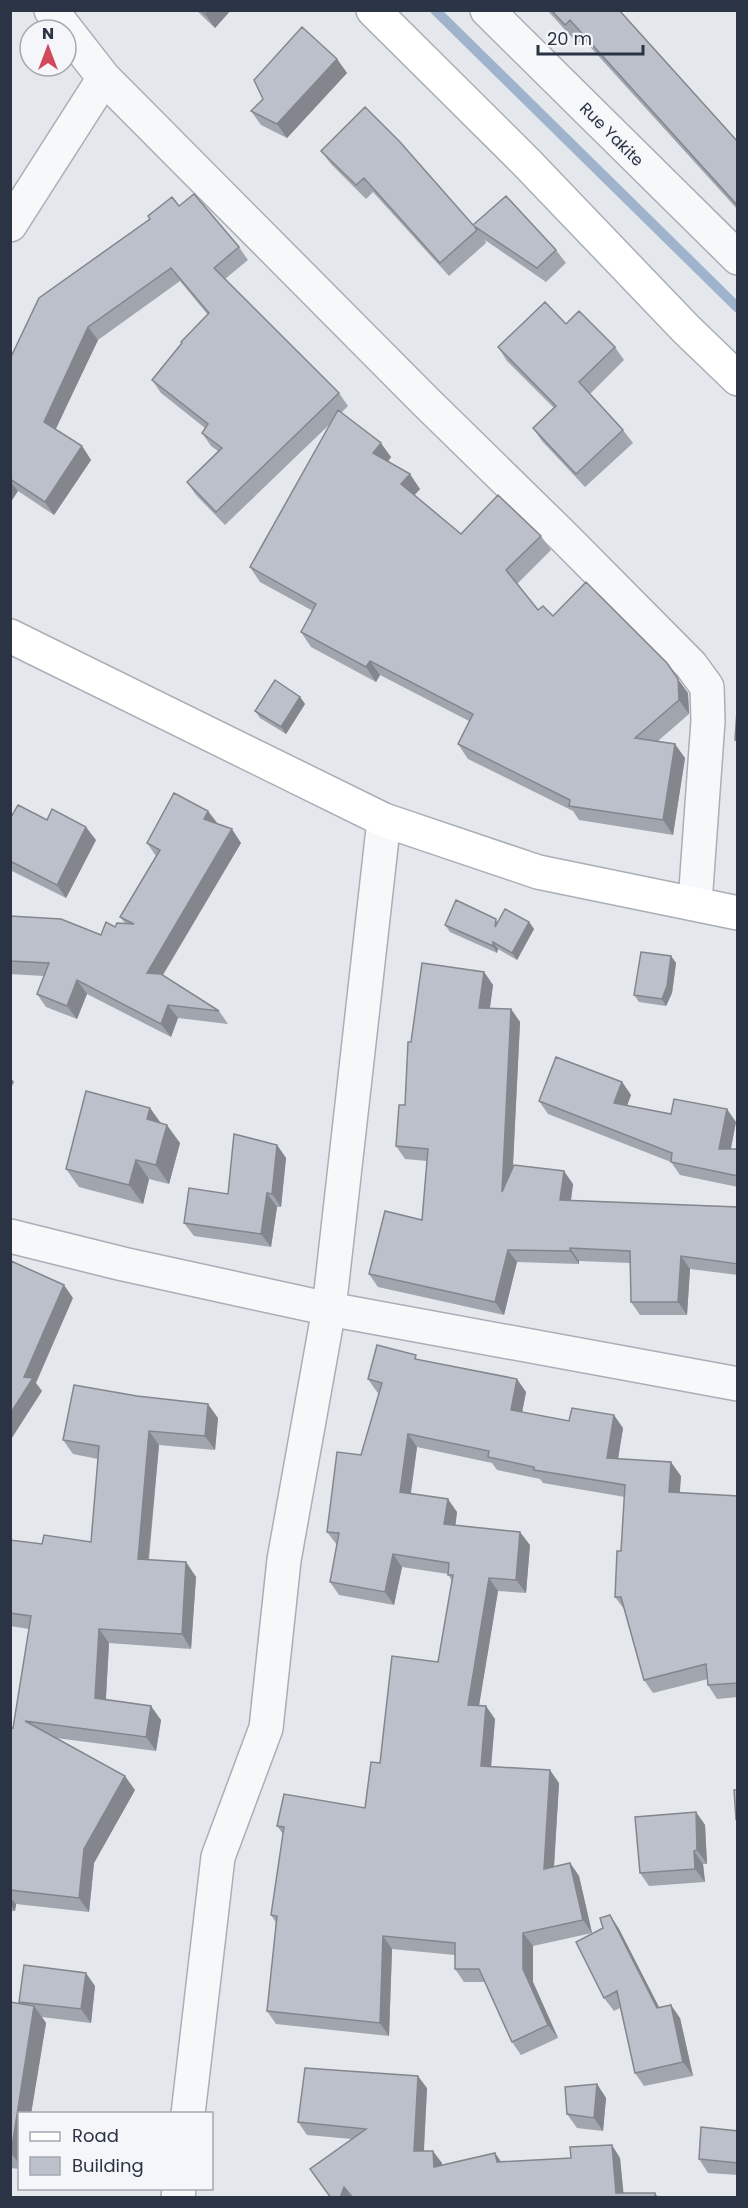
<svg xmlns="http://www.w3.org/2000/svg" width="748" height="2208" viewBox="0 0 748 2208" font-family="Poppins,sans-serif">
  <style>
    .lines { fill: none; stroke-linecap: round; stroke-linejoin: round }
    .stream { stroke: #9fb4cc; stroke-width: 10 }
    .street-casing { stroke: #a9aeb7; stroke-width: 36 }
    .secondary-casing { stroke: #a9aeb7; stroke-width: 36 }
    .street { stroke: #f7f8fa; stroke-width: 33 }
    .secondary { stroke: #fff; stroke-width: 33 }
    .wall { fill: #a1a5ae }
    .shaded-wall { fill: #83868d }
    .building { fill: #bbc0ca; stroke: #83868d; stroke-width: 1.5 }
    .labels { text-anchor: middle; stroke-width: 4.5; stroke-linejoin: round; paint-order: stroke }
    .street-label { font-size: 16px; fill: #2b3445; stroke: #f4f6f9 }
  </style>
  <rect width="100%" height="100%" fill="#e4e7ec"/>
  <g class="lines">
    <!-- stream -->
    <path class="stream" d="M 435,10 L 738,308"/>
    <!-- street casing -->
    <g class="street-casing">
      <path id="street" d="M 51,10 L 104,78 L 426,402 L 564,537 L 691,665 L 707,687 L 708,721 L 695,903
        M 487,10 L 738,258
        M 10,225 L 104,78
        M 10,1236 L 123,1264 L 329,1309 L 738,1384
        M 188,2114 L 218,1857 L 266,1728 L 284,1560 L 329,1309 L 384,820
        M 178,2198 L 179,2188"/>
    </g>
    <!-- secondary casing -->
    <g class="secondary-casing">
      <path id="secondary" d="M 373,10 L 527,163 L 686,329 L 738,379
        M 10,636 L 384,820 L 538,872 L 738,913"/>
    </g>
    <!-- street -->
    <use href="#street" class="street"/>
    <!-- secondary -->
    <use href="#secondary" class="secondary"/>
  </g>
  <!-- wall -->
  <path class="wall" d="M 196,10 L 231,10 L 215,28 Z
    M 547,10 L 619,10 L 738,142 L 738,210 L 583,39 L 578,44 Z
    M 337,59 L 347,73 L 287,138 L 261,125 L 251,111 Z
    M 321,151 L 473,225 L 556,250 L 566,263 L 546,282 L 485,240 L 486,243 L 449,276 L 373,192 L 366,199 L 331,164 Z
    M 179,206 L 239,247 L 248,260 L 225,279 L 339,393 L 348,406 L 341,413 L 391,457 L 388,462 L 420,489 L 414,495 L 461,534 L 541,536 L 551,550 L 517,584 L 538,610 L 553,616 L 688,693 L 689,714 L 658,741 L 685,758 L 673,835 L 579,820 L 573,811 L 468,759 L 458,744 L 469,721 L 380,675 L 376,682 L 311,647 L 301,632 L 313,611 L 260,582 L 250,567 L 332,422 L 225,525 L 196,495 L 187,482 L 218,451 L 211,446 L 202,433 L 205,428 L 161,393 L 152,380 L 208,315 L 180,281 L 98,340 L 55,429 L 82,446 L 91,460 L 54,515 L 18,491 L 12,500 L 10,500 L 10,359 Z
    M 566,324 L 615,347 L 624,360 L 590,394 L 623,430 L 633,443 L 585,487 L 542,441 L 533,428 L 554,408 L 507,361 L 498,347 Z
    M 300,697 L 305,704 L 286,734 L 260,718 L 255,711 Z
    M 10,819 L 47,820 L 96,840 L 66,898 L 10,870 Z
    M 217,824 L 241,843 L 163,975 L 219,1011 L 228,1024 L 178,1018 L 171,1037 L 87,994 L 77,1019 L 46,1007 L 37,994 L 44,976 L 10,974 L 10,916 L 101,935 L 115,927 L 125,923 L 120,917 L 156,856 L 147,843 Z
    M 498,921 L 529,922 L 534,929 L 517,960 L 498,949 L 497,953 L 450,932 L 445,925 Z
    M 671,956 L 676,963 L 672,993 L 666,1006 L 639,1002 L 634,995 Z
    M 484,972 L 493,985 L 490,1008 L 511,1009 L 520,1022 L 513,1165 L 573,1184 L 571,1201 L 738,1207 L 738,1275 L 690,1269 L 687,1315 L 640,1315 L 631,1302 L 631,1263 L 579,1261 L 579,1264 L 517,1262 L 504,1315 L 378,1287 L 369,1274 L 422,1220 L 427,1161 L 405,1159 L 396,1146 L 405,1105 L 411,1042 Z
    M 622,1082 L 631,1095 L 627,1106 L 671,1114 L 736,1122 L 731,1149 L 738,1149 L 738,1187 L 680,1175 L 671,1162 L 548,1114 L 539,1101 Z
    M 150,1108 L 160,1123 L 180,1143 L 169,1184 L 149,1179 L 143,1204 L 79,1187 L 66,1169 Z
    M 277,1145 L 286,1158 L 281,1207 L 277,1207 L 271,1247 L 194,1236 L 184,1223 L 228,1194 Z
    M 420,1360 L 526,1392 L 522,1412 L 569,1421 L 623,1428 L 618,1459 L 681,1476 L 679,1493 L 738,1496 L 738,1697 L 717,1699 L 708,1685 L 708,1679 L 653,1693 L 644,1680 L 624,1609 L 615,1597 L 621,1551 L 625,1497 L 543,1483 L 540,1479 L 497,1470 L 492,1463 L 417,1447 L 411,1493 L 457,1512 L 455,1525 L 530,1545 L 526,1593 L 498,1591 L 479,1705 L 495,1719 L 491,1766 L 559,1783 L 554,1867 L 570,1863 L 579,1876 L 592,1933 L 533,1946 L 533,1982 L 558,2038 L 521,2055 L 512,2042 L 485,1982 L 464,1982 L 455,1969 L 455,1955 L 392,1949 L 389,2036 L 276,2024 L 267,2011 L 277,1924 L 271,1915 L 283,1834 L 277,1826 L 365,1808 L 380,1763 L 438,1662 L 452,1581 L 448,1574 L 402,1567 L 394,1605 L 339,1595 L 330,1582 L 337,1545 L 327,1532 L 361,1455 L 379,1393 L 377,1392 L 368,1379 Z
    M 218,1418 L 215,1450 L 159,1445 L 149,1560 L 186,1562 L 196,1577 L 191,1649 L 109,1643 L 106,1699 L 161,1720 L 156,1751 L 56,1738 L 135,1790 L 94,1863 L 89,1912 L 16,1904 L 15,1911 L 10,1911 L 10,1727 L 13,1728 L 29,1629 L 10,1626 L 10,1540 L 42,1544 L 91,1542 L 98,1459 L 73,1454 L 63,1440 Z
    M 696,1812 L 705,1825 L 707,1864 L 703,1864 L 705,1882 L 649,1886 L 640,1873 Z
    M 610,1915 L 619,1929 L 659,2007 L 680,2018 L 693,2076 L 644,2086 L 635,2073 L 620,2008 L 614,2011 L 604,1998 L 603,1928 Z
    M 95,1986 L 91,2023 L 42,2017 L 46,2023 L 31,2114 L 20,2114 L 20,2169 L 10,2168 L 10,2002 L 21,2004 L 19,2002 Z
    M 597,2084 L 606,2098 L 603,2131 L 577,2128 L 567,2114 Z
    M 427,2088 L 424,2151 L 442,2163 L 442,2165 L 495,2153 L 501,2162 L 620,2158 L 623,2193 L 655,2193 L 659,2198 L 331,2198 L 310,2169 L 352,2139 L 307,2135 L 298,2122 Z
    M 738,2131 L 738,2175 L 708,2173 L 699,2159 Z"/>
  <!-- shaded-wall -->
  <path class="shaded-wall" d="M 209,10 L 231,10 L 215,28 L 205,14 Z
    M 337,59 L 347,73 L 287,138 L 277,124 Z
    M 88,327 L 98,340 L 53,435 L 44,422 Z
    M 381,443 L 391,457 L 383,468 L 373,453 Z
    M 82,446 L 91,460 L 54,515 L 45,502 Z
    M 410,474 L 420,489 L 411,499 L 401,484 Z
    M 10,481 L 18,491 L 12,500 L 10,498 Z
    M 370,661 L 380,675 L 376,682 L 366,667 Z
    M 678,679 L 688,693 L 689,714 L 679,700 Z
    M 300,697 L 305,704 L 286,734 L 281,727 Z
    M 675,744 L 685,758 L 673,835 L 663,820 Z
    M 208,811 L 218,824 L 204,819 Z
    M 86,827 L 96,840 L 66,898 L 57,885 Z
    M 232,829 L 241,843 L 156,986 L 147,973 Z
    M 529,922 L 534,929 L 517,960 L 512,953 Z
    M 493,942 L 498,949 L 497,953 L 493,946 Z
    M 671,956 L 676,963 L 672,993 L 666,1006 L 662,999 Z
    M 484,972 L 493,985 L 488,1021 L 479,1008 Z
    M 77,980 L 87,994 L 77,1019 L 67,1006 Z
    M 168,1005 L 178,1018 L 171,1037 L 161,1024 Z
    M 511,1009 L 520,1022 L 511,1205 L 502,1192 Z
    M 10,1077 L 14,1082 L 10,1090 Z
    M 622,1082 L 631,1095 L 623,1116 L 614,1103 Z
    M 150,1108 L 163,1126 L 147,1119 Z
    M 727,1109 L 736,1122 L 728,1162 L 719,1149 Z
    M 167,1125 L 180,1143 L 169,1184 L 156,1165 Z
    M 277,1145 L 286,1158 L 281,1207 L 272,1194 Z
    M 136,1160 L 149,1179 L 143,1204 L 129,1185 Z
    M 564,1171 L 573,1184 L 569,1213 L 560,1200 Z
    M 267,1193 L 277,1207 L 271,1247 L 261,1234 Z
    M 570,1248 L 579,1261 L 579,1264 L 570,1251 Z
    M 508,1250 L 517,1262 L 504,1315 L 495,1302 Z
    M 681,1256 L 690,1269 L 687,1315 L 678,1302 Z
    M 64,1285 L 73,1298 L 36,1383 L 42,1391 L 10,1441 L 10,1414 L 24,1377 Z
    M 517,1379 L 526,1392 L 520,1423 L 511,1410 Z
    M 208,1404 L 218,1418 L 215,1450 L 205,1436 Z
    M 614,1415 L 623,1428 L 616,1471 L 607,1458 Z
    M 149,1431 L 159,1445 L 147,1573 L 138,1559 Z
    M 408,1434 L 417,1447 L 409,1505 L 400,1492 Z
    M 671,1462 L 681,1476 L 679,1506 L 669,1492 Z
    M 448,1499 L 457,1512 L 454,1538 L 444,1524 Z
    M 520,1532 L 530,1545 L 526,1593 L 516,1580 Z
    M 393,1554 L 402,1567 L 394,1605 L 385,1592 Z
    M 186,1562 L 196,1577 L 191,1649 L 182,1634 Z
    M 489,1578 L 498,1591 L 477,1718 L 468,1705 Z
    M 99,1629 L 109,1643 L 105,1712 L 95,1698 Z
    M 151,1706 L 161,1720 L 156,1751 L 146,1737 Z
    M 486,1706 L 495,1719 L 490,1779 L 481,1766 Z
    M 550,1770 L 559,1783 L 553,1882 L 544,1869 Z
    M 125,1776 L 135,1790 L 94,1863 L 89,1912 L 79,1898 L 84,1849 Z
    M 696,1812 L 705,1825 L 707,1864 L 697,1850 Z
    M 694,1851 L 703,1864 L 705,1882 L 695,1869 Z
    M 570,1863 L 579,1876 L 592,1933 L 583,1920 Z
    M 10,1897 L 16,1904 L 15,1911 L 10,1904 Z
    M 610,1915 L 619,1929 L 666,2021 L 657,2008 Z
    M 523,1933 L 533,1946 L 533,1982 L 558,2038 L 548,2025 L 523,1969 Z
    M 383,1936 L 392,1949 L 389,2036 L 380,2023 Z
    M 86,1973 L 95,1986 L 91,2023 L 81,2009 Z
    M 671,2005 L 680,2018 L 693,2076 L 683,2062 Z
    M 34,2006 L 46,2023 L 31,2114 L 20,2114 L 20,2165 L 11,2153 Z
    M 418,2076 L 427,2088 L 423,2164 L 414,2151 Z
    M 597,2084 L 606,2098 L 603,2131 L 594,2118 Z
    M 612,2145 L 620,2158 L 624,2198 L 616,2193 Z
    M 433,2151 L 442,2163 L 442,2180 L 434,2167 Z
    M 495,2153 L 504,2166 L 497,2162 Z
    M 344,2187 L 351,2198 L 340,2198 Z"/>
  <!-- building -->
  <path class="building" d="M 201,10 L 209,10 L 205,14 Z
    M 551,10 L 619,10 L 738,142 L 738,206 L 570,20 L 565,25 Z
    M 302,27 L 337,59 L 277,124 L 251,111 L 263,99 L 254,80 Z
    M 365,107 L 400,142 L 473,225 L 506,196 L 556,250 L 537,268 L 474,226 L 477,230 L 440,263 L 364,178 L 356,185 L 321,151 Z
    M 194,194 L 239,247 L 214,268 L 339,393 L 216,512 L 187,482 L 222,448 L 202,433 L 208,424 L 152,380 L 182,343 L 181,342 L 209,313 L 171,268 L 88,327 L 44,422 L 82,446 L 45,502 L 10,479 L 10,359 L 39,298 L 150,219 L 148,216 L 172,197 L 179,206 Z
    M 545,302 L 566,324 L 579,311 L 615,347 L 579,382 L 623,430 L 576,474 L 533,428 L 556,406 L 498,347 Z
    M 338,410 L 381,443 L 373,453 L 410,474 L 401,484 L 461,534 L 498,495 L 541,536 L 506,570 L 538,610 L 543,606 L 553,616 L 586,582 L 667,663 L 678,679 L 679,700 L 635,738 L 675,744 L 663,820 L 569,806 L 570,800 L 458,744 L 473,714 L 370,661 L 366,667 L 301,632 L 316,604 L 250,567 Z
    M 275,680 L 300,697 L 281,727 L 255,711 Z
    M 737,711 L 738,711 L 738,740 L 735,740 Z
    M 174,793 L 208,811 L 204,819 L 232,829 L 147,973 L 161,974 L 219,1011 L 168,1005 L 161,1024 L 77,980 L 67,1006 L 37,994 L 49,963 L 10,961 L 10,916 L 61,919 L 101,935 L 106,922 L 115,927 L 117,923 L 134,924 L 120,917 L 160,850 L 147,843 Z
    M 18,805 L 47,820 L 52,809 L 86,827 L 57,885 L 10,861 L 10,819 Z
    M 456,900 L 496,919 L 495,927 L 505,909 L 529,922 L 512,953 L 493,942 L 493,946 L 445,925 Z
    M 641,952 L 671,956 L 667,986 L 662,999 L 634,995 Z
    M 422,963 L 484,972 L 479,1008 L 511,1009 L 502,1192 L 514,1165 L 564,1171 L 560,1200 L 738,1207 L 738,1264 L 681,1256 L 678,1302 L 631,1302 L 630,1251 L 570,1248 L 570,1251 L 508,1250 L 495,1302 L 369,1274 L 385,1211 L 422,1220 L 428,1149 L 396,1146 L 399,1105 L 405,1105 L 408,1042 L 411,1042 Z
    M 556,1057 L 622,1082 L 614,1103 L 671,1114 L 674,1099 L 727,1109 L 719,1149 L 738,1149 L 738,1176 L 671,1162 L 672,1153 L 539,1101 Z
    M 86,1091 L 150,1108 L 147,1119 L 167,1125 L 156,1165 L 136,1160 L 129,1185 L 66,1169 Z
    M 234,1134 L 277,1145 L 272,1194 L 267,1193 L 261,1234 L 184,1223 L 189,1188 L 228,1194 Z
    M 11,1261 L 64,1285 L 24,1377 L 33,1378 L 10,1414 Z
    M 377,1345 L 416,1355 L 415,1359 L 517,1379 L 511,1410 L 569,1421 L 572,1408 L 614,1415 L 607,1458 L 671,1462 L 669,1492 L 738,1496 L 738,1683 L 708,1685 L 706,1664 L 644,1680 L 621,1597 L 615,1597 L 617,1551 L 621,1551 L 625,1485 L 534,1470 L 534,1467 L 488,1457 L 489,1451 L 408,1434 L 400,1492 L 448,1499 L 444,1524 L 520,1532 L 516,1580 L 489,1578 L 468,1705 L 486,1706 L 481,1766 L 550,1770 L 544,1869 L 570,1863 L 583,1920 L 523,1933 L 523,1969 L 548,2025 L 512,2042 L 479,1969 L 455,1969 L 455,1943 L 383,1936 L 380,2023 L 267,2011 L 277,1916 L 271,1915 L 284,1827 L 277,1826 L 284,1794 L 365,1808 L 371,1762 L 380,1763 L 392,1656 L 438,1662 L 453,1575 L 448,1575 L 449,1563 L 393,1554 L 385,1592 L 330,1582 L 339,1533 L 327,1532 L 337,1452 L 361,1455 L 382,1383 L 368,1379 Z
    M 74,1385 L 137,1396 L 208,1404 L 205,1436 L 149,1431 L 138,1559 L 186,1562 L 182,1634 L 99,1629 L 95,1698 L 151,1706 L 146,1737 L 25,1721 L 125,1776 L 84,1849 L 79,1898 L 10,1890 L 10,1727 L 13,1728 L 31,1616 L 10,1613 L 10,1540 L 42,1544 L 44,1535 L 91,1542 L 99,1446 L 63,1440 Z
    M 734,1790 L 738,1790 L 738,1818 L 736,1819 Z
    M 696,1812 L 697,1850 L 694,1851 L 695,1869 L 640,1873 L 635,1817 Z
    M 610,1915 L 657,2008 L 671,2005 L 683,2062 L 635,2073 L 617,1991 L 604,1998 L 576,1942 L 603,1928 L 600,1918 Z
    M 24,1965 L 86,1973 L 81,2009 L 19,2002 Z
    M 10,2002 L 34,2006 L 11,2153 L 10,2153 Z
    M 305,2068 L 418,2076 L 414,2151 L 433,2151 L 434,2167 L 495,2153 L 497,2162 L 571,2158 L 570,2147 L 612,2145 L 616,2193 L 655,2193 L 655,2198 L 353,2198 L 344,2187 L 340,2198 L 331,2198 L 310,2169 L 366,2129 L 298,2122 Z
    M 597,2084 L 594,2118 L 567,2114 L 565,2087 Z
    M 701,2127 L 738,2131 L 738,2163 L 699,2159 Z"/>
  <g class="labels">
    <!-- street labels -->
    <g class="street-label">
      <text transform="translate(612 134) rotate(45)" y="6">Rue Yakite</text>
    </g>
  </g>
  <!-- border -->
  <rect width="748" height="2208" fill="none" stroke="#2b3445" stroke-width="24"/>
  <!-- legend -->
  <rect x="18" y="2112" width="195" height="78" fill="#f4f6f9" stroke="#a4a8b1" stroke-width="1.5"/>
  <rect x="30" y="2132" width="30" height="9" fill="#ffffff" stroke="#a4a8b1" stroke-width="1.5"/>
  <text x="72" y="2142" font-size="18" fill="#2b3445">Road</text>
  <rect x="30" y="2157" width="30" height="18" fill="#bbc0ca" stroke="#a4a8b1" stroke-width="1.5"/>
  <text x="72" y="2172" font-size="18" fill="#2b3445">Building</text>
  <!-- north arrow -->
  <g transform="translate(48 48)"><circle r="28" fill="#f4f6f9" stroke="#a4a8b1" stroke-width="1.5"/>
  <path d="M0-4.5L10 22L0 15L-10 22Z" fill="#d1495b"/>
  <text y="-9" font-size="16" font-weight="bold" text-anchor="middle" fill="#2b3445">N</text>
  </g>
  <!-- scale -->
  <path d="M538 45v9h105v-9" fill="none" stroke="#2b3445" stroke-width="3"/>
  <text x="547" y="45" font-size="18" fill="#2b3445" stroke="#f4f6f9" stroke-width="4.5" paint-order="stroke">20 m</text>
</svg>
